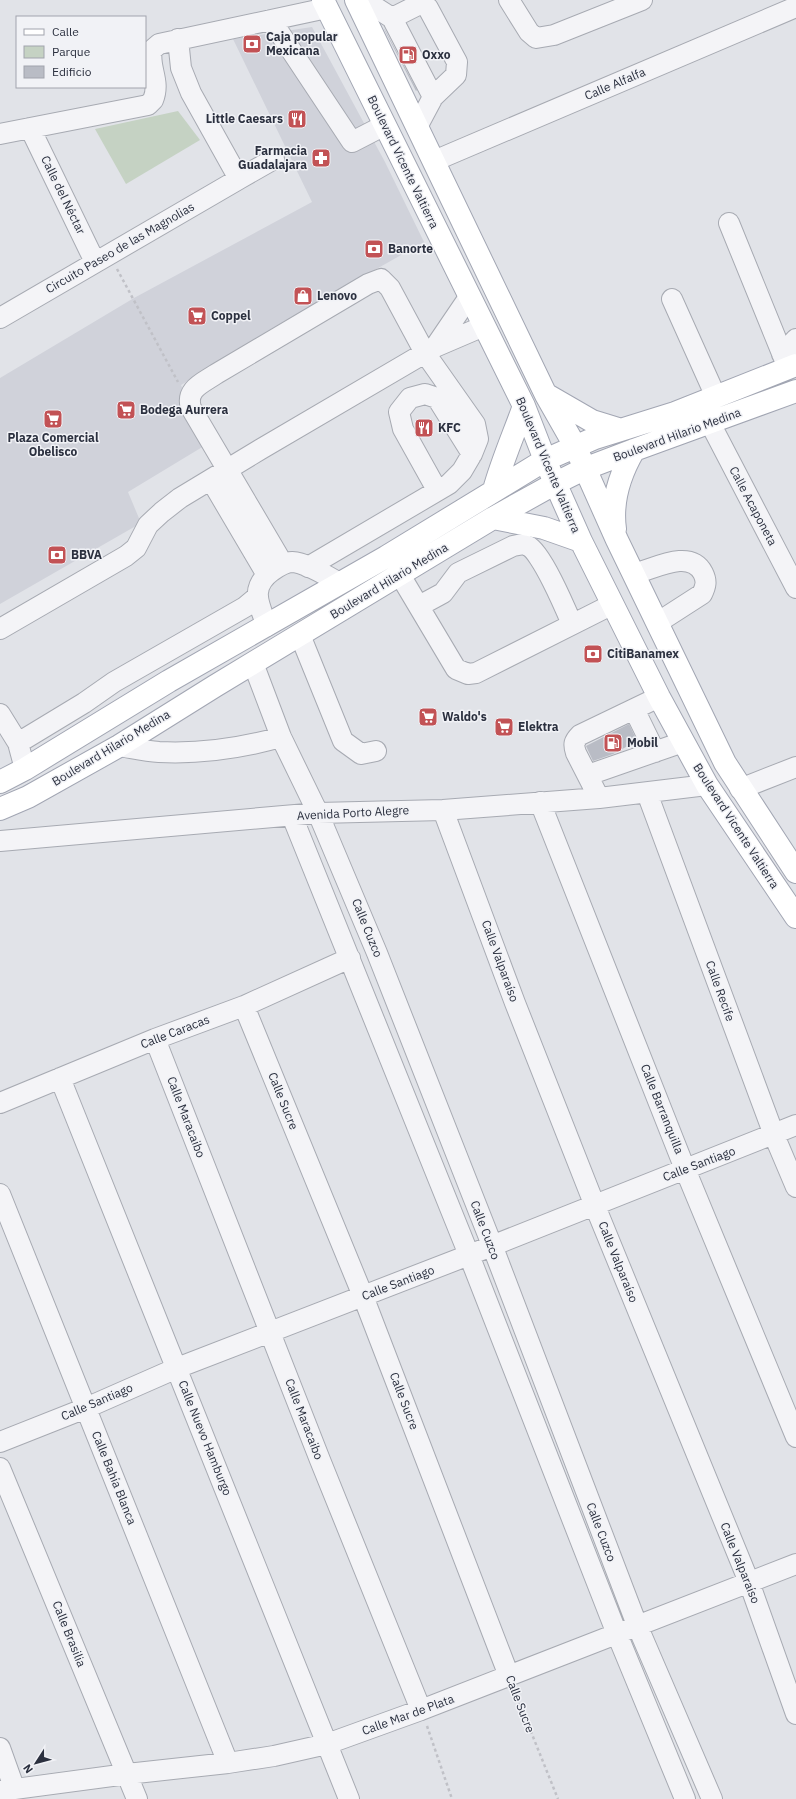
<svg xmlns="http://www.w3.org/2000/svg" width="796" height="1799" viewBox="0 0 796 1799" font-family="'IBM Plex Sans',sans-serif">
  <style>
    .built { fill: #d0d2da }
    .green { fill: #c5d2c3 }
    .building { fill: #b9bcc5 }
    .lines { fill: none; stroke-linecap: round; stroke-linejoin: round }
    .minor-casing { stroke: #a7aab2; stroke-width: 22 }
    .major-casing { stroke: #a2a6b3; stroke-width: 24 }
    .path { stroke: #c0c1c7; stroke-width: 2.5; stroke-dasharray: 3 3; stroke-linecap: butt }
    .minor { stroke: #f4f4f7; stroke-width: 20 }
    .major { stroke: #fff; stroke-width: 22 }
    .labels { text-anchor: middle; stroke-width: 3; stroke-linejoin: round; paint-order: stroke }
    .poi-label { font-size: 12px; font-weight: bold; fill: #2b303f; stroke: #f1f2f6; text-anchor: start }
    .street-label { font-size: 12px; fill: #2b303f; stroke: #f1f2f6 }
  </style>
  <rect width="100%" height="100%" fill="#e1e3e8"/>
  <!-- built -->
  <path class="built" d="M 312,27 L 385,162 L 424,242 L 269,330 L 181,385 L 204,446 L 128,492 L 141,523 L 0,604 L 0,378 L 134,298 L 312,202 L 233,39 Z"/>
  <!-- green -->
  <path class="green" d="M 178,111 L 200,140 L 126,184 L 95,129 Z"/>
  <!-- building -->
  <path class="building" d="M 384,28 L 417,90 L 416,91 L 385,31 Z
    M 629,724 L 637,741 L 613,754 L 593,761 L 586,746 Z"/>
  <g class="lines">
    <!-- minor casing -->
    <g class="minor-casing">
      <path id="minor" d="M 364,0 L 392,18 L 433,97 L 417,127
        M 509,0 L 529,32 L 536,38 L 554,35 L 642,0
        M 392,18 L 422,3 L 428,8 L 457,62 L 456,75 L 433,97
        M 271,20 L 352,142 L 385,125
        M 30,128 L 95,262
        M 0,134 L 148,105 L 153,100 C 161,81 148,67 152,50 L 159,44 L 327,8
        M 434,161 L 796,7
        M 239,179 L 274,159
        M 729,223 L 788,368
        M 672,299 L 716,397
        M 0,318 L 239,179 L 191,93 L 181,68 L 178,39
        M 435,347 L 469,297
        M 782,354 L 796,339
        M 710,423 L 796,588
        M 211,480 L 267,575
        M 437,490 L 403,429 L 399,412 L 410,398 L 425,394 L 437,398 L 472,454
        M 283,564 L 191,408 C 185,389 203,383 216,374 L 368,284 L 381,279 L 390,288 L 425,353 L 475,424 L 478,439 L 472,454 L 462,471 L 449,484 L 308,567
        M 634,574 C 654,569 690,548 703,573 C 707,581 706,586 702,594 L 657,623
        M 400,575 L 456,669 L 468,674 L 476,673 L 611,605
        M 419,606 L 443,593 L 458,573 L 513,546 C 518,545 523,543 528,546 C 541,551 566,610 572,624
        M 267,626 C 259,604 249,588 272,571 C 278,567 285,562 292,562 C 308,563 326,576 340,583
        M 0,629 L 126,556 L 136,548 L 148,525 L 162,512 L 180,498 L 261,449 L 435,347 L 484,326
        M 300,635 L 343,741 L 361,754 L 376,751
        M 253,663 L 281,737 L 318,813 L 377,953 L 492,1245 L 637,1625 L 712,1799
        M 634,709 L 655,752
        M 0,714 L 18,743 L 25,769
        M 18,743 L 84,703 L 114,682 L 245,607 L 257,597
        M 119,746 C 132,748 145,751 159,752 C 200,754 242,748 281,737
        M 588,775 L 683,742
        M 740,789 L 796,767
        M 647,793 L 774,1135 L 796,1187
        M 599,798 L 576,753 C 573,744 574,741 580,735 L 659,697
        M 540,802 L 685,1169 L 796,1437
        M 443,810 L 515,1003 L 595,1206 L 749,1582 L 796,1714
        M 292,816 L 469,1255 L 617,1634 L 685,1799
        M 0,841 L 318,813 L 443,810 L 599,798 L 707,785
        M 244,1006 L 363,1296 L 509,1676
        M 155,1039 L 320,1460 L 421,1710
        M 60,1078 L 349,1799
        M 0,1103 L 155,1039 L 244,1006 L 350,958
        M 0,1194 L 228,1763
        M 0,1442 L 86,1408 L 177,1368 L 469,1255 L 796,1125
        M 0,1468 L 137,1799
        M 0,1748 L 15,1790
        M 0,1791 L 127,1774 L 228,1763 L 274,1756 L 327,1744 L 421,1710 L 796,1564"/>
    </g>
    <!-- major casing -->
    <g class="major-casing">
      <path id="major" d="M 323,0 L 524,406 L 545,460 L 581,541 L 659,697 L 707,785 L 796,917
        M 356,0 L 546,395 L 575,446 L 617,540 L 725,763 L 796,872
        M 547,395 L 592,421 L 618,429
        M 494,490 C 502,461 514,434 524,406
        M 493,518 L 544,528 L 581,541
        M 615,529 C 611,500 620,474 634,450
        M 0,782 L 25,769 L 169,681 L 386,557 L 545,460 L 595,438 L 675,413 L 796,365
        M 0,809 L 28,797 L 119,746 L 215,686 L 493,518 L 556,483 L 584,469 L 634,450 L 796,391"/>
    </g>
    <!-- path -->
    <path class="path" d="M 117,269 L 178,382
      M 515,1692 L 558,1799
      M 427,1726 L 452,1799"/>
    <!-- minor -->
    <use href="#minor" class="minor"/>
    <!-- major -->
    <use href="#major" class="major"/>
  </g>
  <!-- icons -->
  <defs>
    <g id="bank-square" transform="scale(1)"><rect x="-9" y="-9" width="18" height="18" rx="4" fill="#c25255" stroke="#f1f2f6"/><path d="M-6-4H6V4H-6ZM0-2.3a2.3 2.3 0 1 0 0 4.6a2.3 2.3 0 1 0 0-4.6Z" fill="#fff"/></g>
    <g id="fuel-square" transform="scale(1)"><rect x="-9" y="-9" width="18" height="18" rx="4" fill="#c25255" stroke="#f1f2f6"/><path d="M-5.5-6h7V0h2V4h1.3V-2.5L3-4.5l.8-.8L6-3V5H2.5V1h-1V6h-7ZM-4.2-4.7v3.2H.2V-4.7Z" fill="#fff"/></g>
    <g id="restaurant-square" transform="scale(1)"><rect x="-9" y="-9" width="18" height="18" rx="4" fill="#c25255" stroke="#f1f2f6"/><path d="M-5-6h1v4h1v-4h1v4h1v-4h1v5L-1.5 .5V6h-2V.5L-5-1ZM5-6V6H3V1.5H1.5Q1.5-4 5-6Z" fill="#fff"/></g>
    <g id="pharmacy-square" transform="scale(1)"><rect x="-9" y="-9" width="18" height="18" rx="4" fill="#c25255" stroke="#f1f2f6"/><path d="M-2-6h4v4h4v4h-4v4h-4v-4h-4v-4h4Z" fill="#fff"/></g>
    <g id="shop-square" transform="scale(1)"><rect x="-9" y="-9" width="18" height="18" rx="4" fill="#c25255" stroke="#f1f2f6"/><path d="M-5-2.5h2.3a2.7 3.5 0 0 1 5.4 0H5L5.5 6h-11ZM-1.5-2.5h3a1.5 2.3 0 0 0-3 0Z" fill="#fff"/></g>
    <g id="supermarket-square" transform="scale(1)"><rect x="-9" y="-9" width="18" height="18" rx="4" fill="#c25255" stroke="#f1f2f6"/><path d="M-6-5.5h2.5l.6 2H6L4.5 2H-2.5L-4.4-4H-6ZM-1.5 3.2a1.3 1.3 0 1 0 .1 0ZM3 3.2a1.3 1.3 0 1 0 .1 0Z" fill="#fff"/></g>
  </defs>
  <g fill-rule="evenodd">
    <use href="#bank-square" x="252" y="44"/>
    <use href="#fuel-square" x="408" y="55"/>
    <use href="#restaurant-square" x="297" y="119"/>
    <use href="#pharmacy-square" x="321" y="158"/>
    <use href="#bank-square" x="374" y="249"/>
    <use href="#shop-square" x="303" y="296"/>
    <use href="#supermarket-square" x="197" y="316"/>
    <use href="#supermarket-square" x="126" y="410"/>
    <use href="#supermarket-square" x="53" y="419"/>
    <use href="#restaurant-square" x="424" y="428"/>
    <use href="#bank-square" x="57" y="555"/>
    <use href="#bank-square" x="593" y="654"/>
    <use href="#supermarket-square" x="428" y="717"/>
    <use href="#supermarket-square" x="504" y="727"/>
    <use href="#fuel-square" x="613" y="743"/>
  </g>
  <g class="labels">
    <!-- poi labels -->
    <g class="poi-label">
      <text x="266" y="41">Caja popular<tspan x="266" dy="14">Mexicana</tspan></text>
      <text x="422" y="59">Oxxo</text>
      <text x="283" y="123" text-anchor="end">Little Caesars</text>
      <text x="307" y="155" text-anchor="end">Farmacia<tspan x="307" dy="14">Guadalajara</tspan></text>
      <text x="388" y="253">Banorte</text>
      <text x="317" y="300">Lenovo</text>
      <text x="211" y="320">Coppel</text>
      <text x="140" y="414">Bodega Aurrera</text>
      <text x="438" y="432">KFC</text>
      <text x="53" y="442" text-anchor="middle">Plaza Comercial<tspan x="53" dy="14">Obelisco</tspan></text>
      <text x="71" y="559">BBVA</text>
      <text x="607" y="658">CitiBanamex</text>
      <text x="442" y="721">Waldo's</text>
      <text x="518" y="731">Elektra</text>
      <text x="627" y="747">Mobil</text>
    </g>
    <!-- street labels -->
    <g class="street-label">
      <text transform="translate(615 84) rotate(-23)" y="4">Calle Alfalfa</text>
      <text transform="translate(403 162) rotate(64)" y="4">Boulevard Vicente Valtierra</text>
      <text transform="translate(63 195) rotate(64)" y="4">Calle del Néctar</text>
      <text transform="translate(120 248) rotate(-30)" y="4">Circuito Paseo de las Magnolias</text>
      <text transform="translate(677 435) rotate(-20)" y="4">Boulevard Hilario Medina</text>
      <text transform="translate(548 465) rotate(67)" y="4">Boulevard Vicente Valtierra</text>
      <text transform="translate(753 506) rotate(62)" y="4">Calle Acaponeta</text>
      <text transform="translate(389 581) rotate(-31)" y="4">Boulevard Hilario Medina</text>
      <text transform="translate(111 748) rotate(-31)" y="4">Boulevard Hilario Medina</text>
      <text transform="translate(353 813) rotate(-3)" y="4">Avenida Porto Alegre</text>
      <text transform="translate(736 826) rotate(57)" y="4">Boulevard Vicente Valtierra</text>
      <text transform="translate(367 928) rotate(68)" y="4">Calle Cuzco</text>
      <text transform="translate(500 961) rotate(70)" y="4">Calle Valparaíso</text>
      <text transform="translate(720 991) rotate(70)" y="4">Calle Recife</text>
      <text transform="translate(175 1032) rotate(-21)" y="4">Calle Caracas</text>
      <text transform="translate(283 1101) rotate(68)" y="4">Calle Sucre</text>
      <text transform="translate(662 1109) rotate(68)" y="4">Calle Barranquilla</text>
      <text transform="translate(186 1117) rotate(69)" y="4">Calle Maracaibo</text>
      <text transform="translate(699 1164) rotate(-21)" y="4">Calle Santiago</text>
      <text transform="translate(485 1230) rotate(69)" y="4">Calle Cuzco</text>
      <text transform="translate(618 1262) rotate(68)" y="4">Calle Valparaíso</text>
      <text transform="translate(398 1283) rotate(-21)" y="4">Calle Santiago</text>
      <text transform="translate(404 1401) rotate(69)" y="4">Calle Sucre</text>
      <text transform="translate(97 1402) rotate(-23)" y="4">Calle Santiago</text>
      <text transform="translate(304 1419) rotate(69)" y="4">Calle Maracaibo</text>
      <text transform="translate(205 1438) rotate(68)" y="4">Calle Nuevo Hamburgo</text>
      <text transform="translate(114 1478) rotate(68)" y="4">Calle Bahía Blanca</text>
      <text transform="translate(601 1532) rotate(69)" y="4">Calle Cuzco</text>
      <text transform="translate(740 1563) rotate(68)" y="4">Calle Valparaíso</text>
      <text transform="translate(69 1634) rotate(68)" y="4">Calle Brasilia</text>
      <text transform="translate(520 1704) rotate(69)" y="4">Calle Sucre</text>
      <text transform="translate(408 1715) rotate(-20)" y="4">Calle Mar de Plata</text>
    </g>
  </g>
  <!-- legend -->
  <rect x="16" y="16" width="130" height="72" fill="#f1f2f6" stroke="#a2a4ad"/>
  <rect x="24" y="29" width="20" height="6" fill="#ffffff" stroke="#a2a4ad"/>
  <text x="52" y="36" font-size="12" fill="#2b303f">Calle</text>
  <rect x="24" y="46" width="20" height="12" fill="#c5d2c3" stroke="#a2a4ad"/>
  <text x="52" y="56" font-size="12" fill="#2b303f">Parque</text>
  <rect x="24" y="66" width="20" height="12" fill="#b9bcc5" stroke="#a2a4ad"/>
  <text x="52" y="76" font-size="12" fill="#2b303f">Edificio</text>
  <!-- north arrow -->
  <g transform="translate(36 1763) rotate(234)" stroke="#f1f2f6" stroke-width="3" paint-order="stroke">
  <path d="M0-3L7 15L0 10L-7 15Z" fill="#2b303f"/>
  <text y="-6" font-size="11" font-weight="bold" text-anchor="middle" fill="#2b303f">N</text>
  </g>
</svg>
